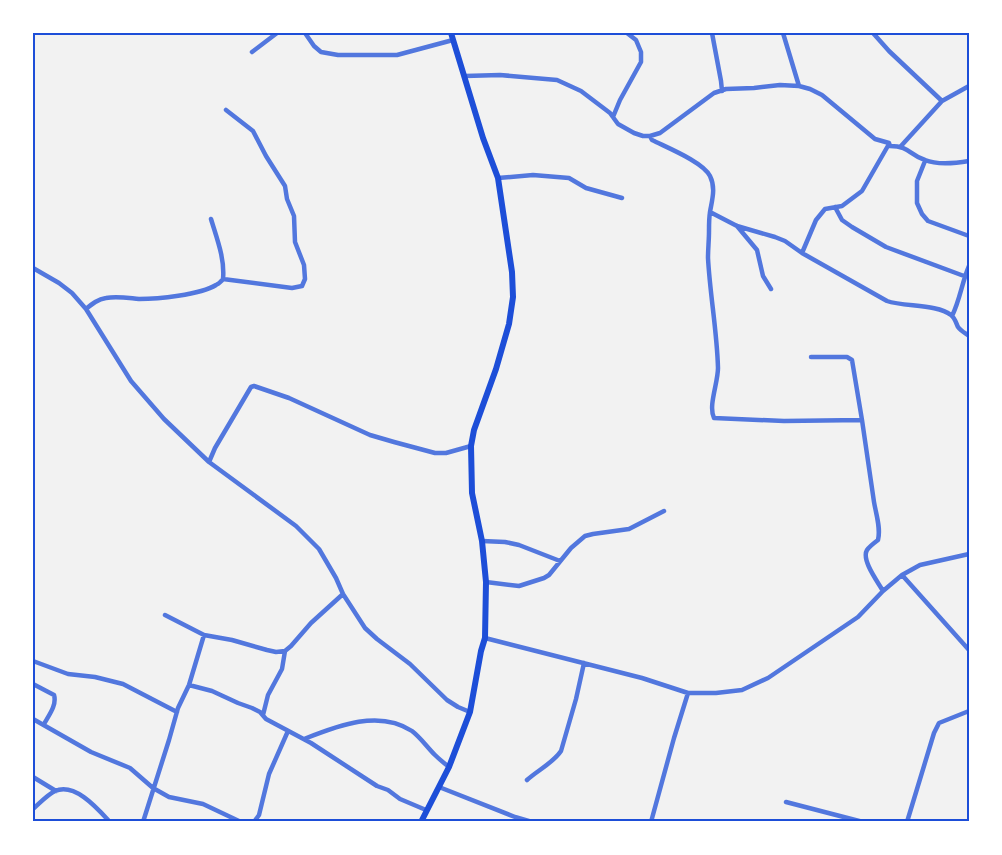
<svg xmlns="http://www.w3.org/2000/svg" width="1002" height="855" viewBox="0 0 1002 855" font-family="'DM Sans',sans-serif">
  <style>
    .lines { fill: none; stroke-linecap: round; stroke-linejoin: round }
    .minor { stroke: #5277de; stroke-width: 4.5 }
    .secondary { stroke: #1d4ed8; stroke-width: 6 }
    .neatline { fill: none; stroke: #1d4ed8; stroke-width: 2 }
  </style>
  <rect width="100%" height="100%" fill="#f2f2f2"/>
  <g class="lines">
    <!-- minor -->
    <path class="minor" d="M 305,33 L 314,46 L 321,52 L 338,55 L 397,55 L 453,40
      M 712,33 L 721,81 L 722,91
      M 783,33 L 799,86
      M 873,33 L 889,51 L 942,101
      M 252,52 L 277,33
      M 465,76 L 500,75 L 557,80 L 581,91 L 610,113 L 618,124 L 634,133 L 643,136 L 650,136 L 660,133 L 714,93 L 726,89 L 754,88 L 780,85 L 799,86 L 810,89 L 822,95 L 875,139 L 889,143 L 890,146 C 910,146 909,155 925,160 C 937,165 957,163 969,161
      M 613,117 L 620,100 L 641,62 L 641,52 L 636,40 L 627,33
      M 650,136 L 652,140 C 668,148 703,162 710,176 C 716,188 712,200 710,212 C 709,218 709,225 709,231 C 709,240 708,249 708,258 C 710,295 717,331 718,368 C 718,383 708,406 714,418 L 784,421 L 862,420 L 852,360 L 847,357 L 811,357
      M 901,146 L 942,101 L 969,86
      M 925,161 L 917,181 L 917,203 L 922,214 L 928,221 L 969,236
      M 498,178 L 533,175 L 569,178 L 586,188 L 622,198
      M 835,207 L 842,220 L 852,227 L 886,247 L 964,276
      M 710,212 L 737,226 L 775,237 L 785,241 L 802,253 L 887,301 C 904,307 937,304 951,315 C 955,318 956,323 958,327 C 961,331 965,333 969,336
      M 737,226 L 757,250 L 763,276 L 771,289
      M 802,253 L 816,220 L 825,209 L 842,206 L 862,191 L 889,144
      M 33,268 L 59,283 L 72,293 L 86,309 L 131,381 L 164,419 L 209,462 L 296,526 L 319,549 L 336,578 L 343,594 L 365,628 L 377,639 L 410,664 L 447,700 L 458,707 L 470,712
      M 223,279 L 292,288 L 302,286 L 305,279 L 304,265 L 295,242 L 294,216 L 287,199 L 285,186 L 266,156 L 253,131 L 226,110
      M 86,309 C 92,304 98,299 106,298 C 117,296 128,298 139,299 C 157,299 200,295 216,285 C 217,285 223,280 223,279 C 225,259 217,239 211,219
      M 952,316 C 960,300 962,282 969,266
      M 862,420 C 866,448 870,475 874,502 C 876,514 881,528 878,540 C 874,543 869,547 867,550 C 861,560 878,582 883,591
      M 209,462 L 215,448 L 251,387 L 254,386 L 289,398 L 370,435 L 394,442 L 435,453 L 446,453 L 471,446
      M 482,541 L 505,542 L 519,545 L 560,561
      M 902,575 L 969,650
      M 486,582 L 519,586 L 544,578 L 549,575 L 571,548 L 585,536 L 593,534 L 629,529 L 664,511
      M 165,615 L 204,635 L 232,640 L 267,650 L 276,652 L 285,651 L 291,646 L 311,623 L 343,594
      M 485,638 L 642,678 L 688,693 L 716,693 L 742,690 L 768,678 L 858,617 L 883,591 L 902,575 L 920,565 L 969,554
      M 33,661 L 68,674 L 95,677 L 123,684 L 177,712
      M 33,684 L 54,695 C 57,705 49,715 44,724
      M 189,685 L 212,691 L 238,703 L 252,708 L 260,712 L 266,719 L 311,743 L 377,786 L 388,790 L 400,799 L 426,810
      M 263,715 L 268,695 L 282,669 L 285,651
      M 33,719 L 91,752 L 130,768 L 153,788 L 169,797 L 203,804 L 241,822
      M 304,739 C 337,726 379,709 412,731 C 421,738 427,747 435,755 C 439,759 444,763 449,767
      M 33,777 L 56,791
      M 527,780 C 538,770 553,763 561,751 L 576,699 L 584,663
      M 439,787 L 515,817 L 532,822
      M 786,802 L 863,822
      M 33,809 C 40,803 47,795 55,791 C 75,782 98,809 110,822
      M 143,822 L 169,740 L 178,708 L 189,685 L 204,635
      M 254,822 L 259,815 L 269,774 L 288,731
      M 651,822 L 674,738 L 688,693
      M 907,822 L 934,733 L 939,723 L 969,711"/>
    <!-- secondary -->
    <path class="secondary" d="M 421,822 L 449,767 L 470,712 L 481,651 L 485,638 L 486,582 L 482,541 L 472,493 L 471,446 L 474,430 L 496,369 L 509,324 L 513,297 L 512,272 L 498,178 L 483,138 L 451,33"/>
  </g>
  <!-- border -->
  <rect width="1002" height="855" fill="none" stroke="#ffffff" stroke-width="69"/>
  <rect x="34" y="34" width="934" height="786" class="neatline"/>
</svg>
